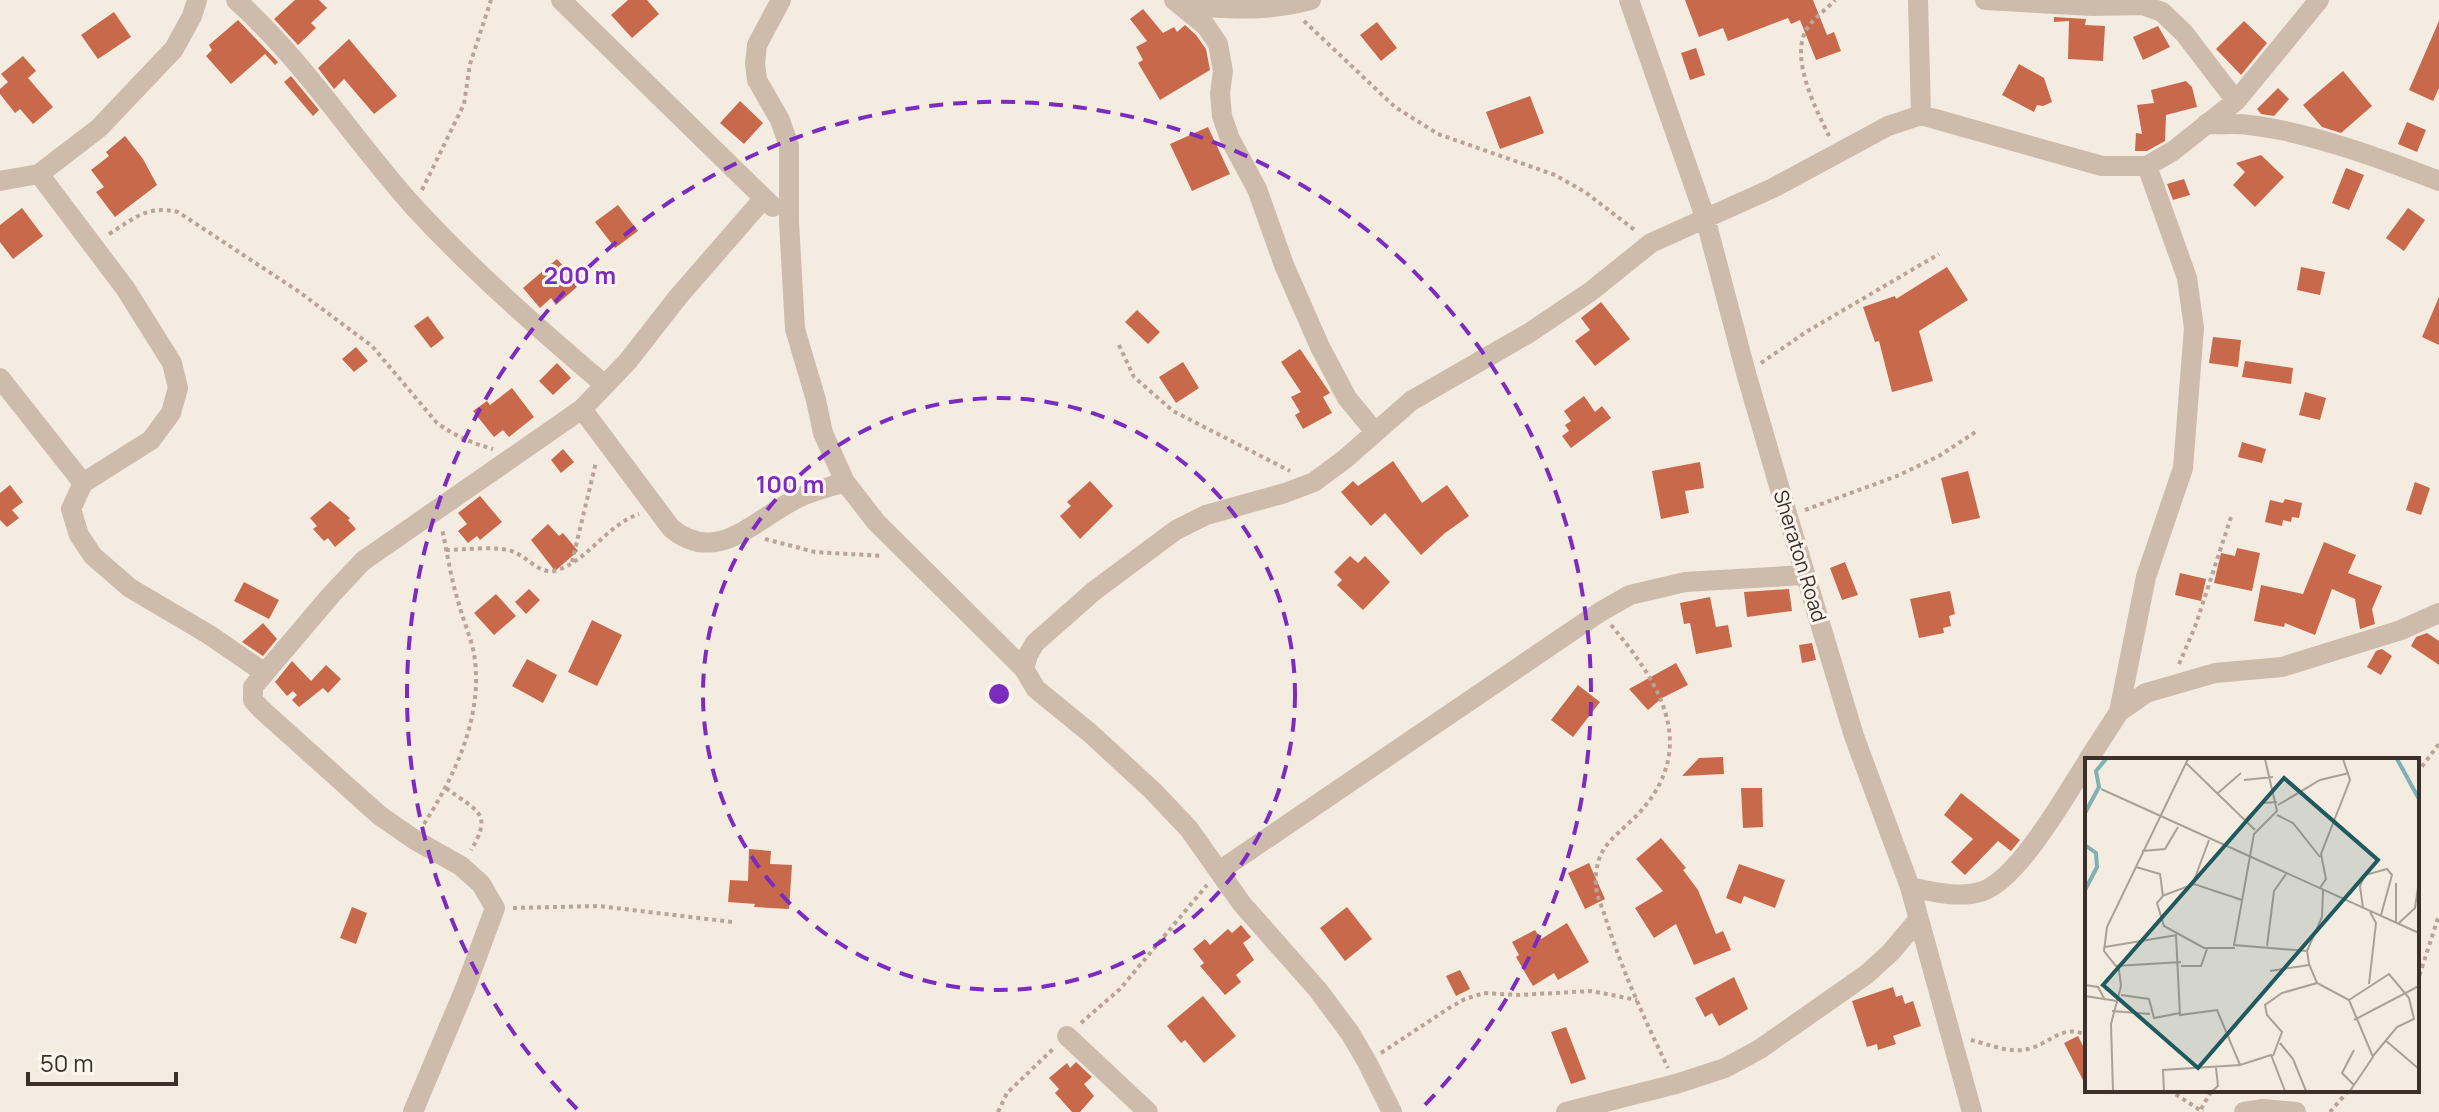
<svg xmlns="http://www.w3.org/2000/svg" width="2439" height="1112" viewBox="0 0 2439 1112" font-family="Manrope,sans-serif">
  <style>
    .building { fill: #c8694b }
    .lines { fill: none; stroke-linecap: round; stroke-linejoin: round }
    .path { stroke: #b9a596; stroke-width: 4; stroke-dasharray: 4 4; stroke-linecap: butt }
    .minor { stroke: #cdbbac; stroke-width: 20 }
    .ring { fill: none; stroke: #7b2cbf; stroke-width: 4; stroke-dasharray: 14 10 }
    .labels { text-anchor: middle; stroke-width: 6; stroke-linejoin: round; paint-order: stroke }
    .street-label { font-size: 20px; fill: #3b302b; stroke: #fbf5ee }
    .inset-river { fill: none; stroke: #7fb0b2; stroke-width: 4 }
    .inset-road { fill: none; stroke: #aaa098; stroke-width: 2 }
    .view { fill: #1f5a5e; fill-opacity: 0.15; stroke: #1f5a5e; stroke-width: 4 }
    .inset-edge { fill: none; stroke: #3b302b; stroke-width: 4 }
    .centre { fill: #7b2cbf; stroke: #fbf5ee; stroke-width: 4 }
    .ring-label { font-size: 24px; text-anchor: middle; font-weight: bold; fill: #7b2cbf; stroke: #fbf5ee; stroke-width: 6; stroke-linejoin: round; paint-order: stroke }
  </style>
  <rect width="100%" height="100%" fill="#f4ebe1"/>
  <!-- building -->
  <path class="building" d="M 295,0 L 319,0 L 327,8 L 311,23 L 316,28 L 298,45 L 274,19 Z
    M 628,0 L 647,0 L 659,14 L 632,38 L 611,15 Z
    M 1685,0 L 1813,0 L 1827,35 L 1834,32 L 1841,51 L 1816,60 L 1800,20 L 1791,24 L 1788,18 L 1728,41 L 1723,28 L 1699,37 Z
    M 1143,9 L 1163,33 L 1174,27 L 1177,32 L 1185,25 L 1196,35 L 1206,49 L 1210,70 L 1160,100 L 1138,63 L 1143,60 L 1136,47 L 1147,41 L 1130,19 Z
    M 114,12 L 131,37 L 98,59 L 81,35 Z
    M 2054,17 L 2086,19 L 2085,25 L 2105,26 L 2103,61 L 2068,59 L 2069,21 L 2054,22 Z
    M 238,20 L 278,62 L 275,65 L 265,54 L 231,84 L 206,56 L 212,50 L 209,45 Z
    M 2244,21 L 2267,43 L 2241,75 L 2216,49 Z
    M 2439,21 L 2439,88 L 2433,101 L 2409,90 Z
    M 1377,22 L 1397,48 L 1381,61 L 1360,35 Z
    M 2158,26 L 2170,47 L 2143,60 L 2133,37 Z
    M 349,39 L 397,96 L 374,114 L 344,79 L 334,89 L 318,68 Z
    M 1696,48 L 1705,75 L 1690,80 L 1681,53 Z
    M 23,56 L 36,71 L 28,78 L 53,107 L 33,124 L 20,109 L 15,113 L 0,94 L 0,89 L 8,82 L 1,74 Z
    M 2019,64 L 2044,78 L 2052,102 L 2043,106 L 2037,105 L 2034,112 L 2002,95 Z
    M 2343,71 L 2372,106 L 2341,133 L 2322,127 L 2303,105 Z
    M 291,76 L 319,110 L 313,116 L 284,82 Z
    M 2186,81 L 2192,87 L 2197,107 L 2166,115 L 2165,141 L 2147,151 L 2135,151 L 2136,133 L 2142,134 L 2137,105 L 2154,103 L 2151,90 Z
    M 2278,88 L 2289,99 L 2274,116 L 2261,114 L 2257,109 Z
    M 1530,96 L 1544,133 L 1500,149 L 1486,112 Z
    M 740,101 L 763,123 L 744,144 L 720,123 Z
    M 2407,122 L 2426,130 L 2417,152 L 2398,144 Z
    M 1208,127 L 1230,174 L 1192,191 L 1170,144 Z
    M 125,136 L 143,159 L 157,185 L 115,217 L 96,192 L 104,187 L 91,170 L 109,156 L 106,152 Z
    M 2261,155 L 2284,177 L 2255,207 L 2233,185 L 2245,172 L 2236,163 Z
    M 2346,168 L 2364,175 L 2349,210 L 2332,203 Z
    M 2184,179 L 2190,195 L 2173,200 L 2167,184 Z
    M 618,205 L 638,231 L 615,248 L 595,222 Z
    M 22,208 L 43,236 L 13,259 L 0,242 L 0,225 Z
    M 2408,208 L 2425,220 L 2404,251 L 2386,238 Z
    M 557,259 L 574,278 L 571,281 L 577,287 L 556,305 L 551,298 L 540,308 L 523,288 Z
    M 1947,267 L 1968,300 L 1919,331 L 1933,381 L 1892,392 L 1879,341 L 1875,342 L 1863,307 L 1895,296 L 1896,299 Z
    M 2301,267 L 2325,272 L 2320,295 L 2297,290 Z
    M 2439,297 L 2439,345 L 2422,337 Z
    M 1601,302 L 1630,339 L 1595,366 L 1575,341 L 1590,330 L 1581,318 Z
    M 1137,310 L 1160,332 L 1148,344 L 1125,322 Z
    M 428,316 L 444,338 L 431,348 L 414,326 Z
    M 2213,337 L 2241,340 L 2238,367 L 2209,363 Z
    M 356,347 L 368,361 L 354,372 L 342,359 Z
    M 1300,349 L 1330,393 L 1323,397 L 1332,413 L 1303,429 L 1295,415 L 1300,412 L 1291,397 L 1301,392 L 1281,362 Z
    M 2245,361 L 2293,368 L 2291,384 L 2242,377 Z
    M 1183,362 L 1199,388 L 1176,403 L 1159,377 Z
    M 557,363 L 571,378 L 553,395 L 539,381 Z
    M 512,388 L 534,417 L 509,437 L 503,430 L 494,437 L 473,411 L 487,401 L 490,405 Z
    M 2305,392 L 2326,398 L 2320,420 L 2299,415 Z
    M 1584,396 L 1595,412 L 1602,406 L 1611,418 L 1571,448 L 1562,436 L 1569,431 L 1565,425 L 1571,421 L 1564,411 Z
    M 2242,442 L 2266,449 L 2262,463 L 2238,457 Z
    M 563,449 L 574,462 L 561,473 L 551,460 Z
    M 1393,461 L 1422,503 L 1447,485 L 1469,516 L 1445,533 L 1421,555 L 1385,513 L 1371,526 L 1341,492 L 1353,481 L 1358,486 Z
    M 1700,462 L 1704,488 L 1685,491 L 1689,513 L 1661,519 L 1652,471 Z
    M 1968,471 L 1980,518 L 1952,524 L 1941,478 Z
    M 1090,481 L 1113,506 L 1080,539 L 1060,516 L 1071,506 L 1067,502 Z
    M 2415,482 L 2430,488 L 2421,515 L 2406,510 Z
    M 10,485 L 23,502 L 12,510 L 19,518 L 7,527 L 0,520 L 0,493 Z
    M 480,496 L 502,522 L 480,540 L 477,536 L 468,543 L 458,531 L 467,524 L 458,513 Z
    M 2285,499 L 2302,503 L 2299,518 L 2292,517 L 2291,522 L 2283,520 L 2282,526 L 2265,522 L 2270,500 L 2283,503 Z
    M 330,501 L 350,518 L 348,520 L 356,529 L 335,547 L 328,538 L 324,541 L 313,529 L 317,526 L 310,518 Z
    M 548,524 L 559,536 L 563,533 L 578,551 L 555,571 L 531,540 Z
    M 2324,542 L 2356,555 L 2348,573 L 2382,586 L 2372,609 L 2375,624 L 2360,629 L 2355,599 L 2332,589 L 2315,635 L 2285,623 L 2284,627 L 2254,621 L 2261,585 L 2303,594 Z
    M 2237,548 L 2260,553 L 2252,591 L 2214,583 L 2221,553 L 2235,556 Z
    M 1350,556 L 1358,563 L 1365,556 L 1390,582 L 1363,610 L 1337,585 L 1342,580 L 1334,572 Z
    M 1845,562 L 1858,595 L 1842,600 L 1830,568 Z
    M 2180,573 L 2206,579 L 2201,601 L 2175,595 Z
    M 244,582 L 279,600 L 269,619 L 234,601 Z
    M 529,589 L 540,600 L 526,614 L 515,602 Z
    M 1789,589 L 1792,611 L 1747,617 L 1744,592 Z
    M 1950,591 L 1955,614 L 1949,616 L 1951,626 L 1943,628 L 1944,633 L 1919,638 L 1910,599 Z
    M 496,594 L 516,616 L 494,635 L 474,613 Z
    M 1710,597 L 1716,627 L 1728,625 L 1732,647 L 1696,654 L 1690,623 L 1684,624 L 1680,603 Z
    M 592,620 L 622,635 L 597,686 L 568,672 Z
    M 263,623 L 277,639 L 263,656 L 242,642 Z
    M 2427,633 L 2439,641 L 2439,665 L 2411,646 L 2416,637 Z
    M 1812,643 L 1816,660 L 1802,663 L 1799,645 Z
    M 2382,649 L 2392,656 L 2381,675 L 2367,667 L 2376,651 Z
    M 527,659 L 557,675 L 543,703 L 512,686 Z
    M 292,661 L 311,681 L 326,665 L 341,679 L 328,693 L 323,688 L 299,707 L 292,700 L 297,695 L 293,691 L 287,696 L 275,682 Z
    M 1676,663 L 1688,685 L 1662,698 L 1648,710 L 1629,689 Z
    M 1578,685 L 1600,702 L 1573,737 L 1551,720 Z
    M 1723,757 L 1724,774 L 1682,776 L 1699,758 Z
    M 1741,788 L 1762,788 L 1763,827 L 1743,828 Z
    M 1961,793 L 2020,840 L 2011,851 L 1998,841 L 1965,875 L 1951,862 L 1973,839 L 1944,815 Z
    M 1661,838 L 1686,868 L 1683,870 L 1698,890 L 1716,934 L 1723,931 L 1731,950 L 1694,965 L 1676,924 L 1654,938 L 1635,908 L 1663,891 L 1636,859 Z
    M 749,849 L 771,851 L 770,864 L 792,865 L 789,909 L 754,907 L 755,904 L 728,902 L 730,880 L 748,881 Z
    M 1589,863 L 1605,899 L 1585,909 L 1568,873 Z
    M 1739,864 L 1785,880 L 1775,908 L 1744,896 L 1741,904 L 1726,898 Z
    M 352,907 L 367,913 L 356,944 L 340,938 Z
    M 1347,907 L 1372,939 L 1345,961 L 1320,928 Z
    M 1567,923 L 1589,962 L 1558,980 L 1554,973 L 1533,986 L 1516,957 L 1519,955 L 1512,942 L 1535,930 L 1541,939 Z
    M 1241,925 L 1251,937 L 1243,943 L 1254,960 L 1236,975 L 1241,982 L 1225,995 L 1200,966 L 1204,963 L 1193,949 L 1205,939 L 1210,945 L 1228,929 L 1232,933 Z
    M 1460,970 L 1470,989 L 1456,996 L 1446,976 Z
    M 1734,977 L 1748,1009 L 1719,1026 L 1712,1013 L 1705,1017 L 1695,998 Z
    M 1893,987 L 1896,997 L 1902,995 L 1905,1004 L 1913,1001 L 1921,1026 L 1893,1036 L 1896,1044 L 1878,1050 L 1877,1044 L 1867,1047 L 1852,1001 Z
    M 1203,996 L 1236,1036 L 1204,1063 L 1185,1040 L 1181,1043 L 1167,1026 Z
    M 1566,1027 L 1586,1079 L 1571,1084 L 1551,1032 Z
    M 2078,1036 L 2087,1054 L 2087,1088 L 2064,1043 Z
    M 1076,1062 L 1092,1077 L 1084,1084 L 1094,1096 L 1080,1112 L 1072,1112 L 1055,1093 L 1059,1089 L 1049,1078 L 1067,1063 L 1070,1068 Z"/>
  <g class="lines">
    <!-- path -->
    <path class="path" d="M 1304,21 L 1395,107 L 1438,134 L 1555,175 L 1585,192 L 1636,231
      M 1829,136 C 1816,109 1788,56 1808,27 C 1815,17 1827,9 1835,0
      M 422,190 L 464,104 L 470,64 L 491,0
      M 109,234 C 135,218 147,205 178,212 L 298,291 L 372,346 L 437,423 C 455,436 472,443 493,449
      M 1119,345 L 1134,377 L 1173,411 L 1290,471
      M 1761,363 L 1806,332 L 1939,254
      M 1805,510 L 1897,476 L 1939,456 L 1977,431
      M 765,539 L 815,552 L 883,556
      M 446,550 C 465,550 497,545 514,552 C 529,558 540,576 558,570 C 589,559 607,525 639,514
      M 572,562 L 596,462
      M 1611,625 C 1659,682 1700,745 1640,812 C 1626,828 1603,841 1598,863 C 1596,870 1595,880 1596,887 C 1597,897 1602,907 1605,916 C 1621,968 1644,1018 1668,1068
      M 2179,664 L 2195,627 L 2232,514
      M 2417,773 L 2439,744
      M 446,788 C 476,811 494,812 471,850
      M 424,824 C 454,777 482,719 475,661 C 473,641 463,621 458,601 C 451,578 447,553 442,528
      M 513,908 L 599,906 L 732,922
      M 2417,983 L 2439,915
      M 1081,1023 L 1120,989 L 1207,885
      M 1971,1040 C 1988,1044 2011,1054 2028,1049 C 2050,1044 2064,1022 2087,1036
      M 1381,1053 L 1449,1008 L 1465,999 L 1484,993 L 1519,995 L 1591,991 L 1637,1000
      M 2169,1090 L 2203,1112
      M 2201,1109 L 2212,1090
      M 998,1112 L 1007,1093 L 1054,1048
      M 2330,1112 L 2349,1090"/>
    <!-- minor -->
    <path class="minor" d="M 236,0 C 304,61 353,139 414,207 C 473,271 539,329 605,385
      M 561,0 L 773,207
      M 781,0 L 757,45 L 755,63 L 757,80 L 780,120 L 789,146 L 789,222 L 795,329 L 816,400 L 823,433 L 845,482 L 876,522 L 1024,669
      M 1174,0 L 1206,26 L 1218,44 L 1223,71 L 1220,93 L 1222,116 L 1230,139 L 1257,189 L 1284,265 L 1320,347 L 1347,398 L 1375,432
      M 1629,0 L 1705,217 L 1746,373 L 1788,517 L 1854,736 L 1910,887 L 1972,1112
      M 1918,0 L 1921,115
      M 1985,0 L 2093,6 L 2143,5 L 2162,12 L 2184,33 L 2236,101
      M 1182,5 C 1225,9 1269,12 1311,0
      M 2206,124 C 2220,125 2235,123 2249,125 C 2306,131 2386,160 2439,181
      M 39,174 L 125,288 L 172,363 L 178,388 L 171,413 L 151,440 L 83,483 L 71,509 L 79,535 L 93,556 L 130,588 L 208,634 L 265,673
      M 0,181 L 39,174 L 99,128 L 174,49 L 192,16 L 197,0
      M 0,378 L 83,483
      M 582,409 L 671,528 C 717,567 756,518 798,498 C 812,491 830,487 845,482
      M 2119,712 L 2146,577 L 2183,468 L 2194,328 L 2187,278 L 2147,166
      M 2088,760 L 2119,712 L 2146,693 L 2215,673 L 2282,667 L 2401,630 L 2439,613
      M 1219,871 L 1600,612 L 1630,595 L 1685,582 L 1805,575
      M 1910,887 C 1934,892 1960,899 1983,891 C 2019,878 2066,795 2087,762
      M 1067,1036 L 1148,1112
      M 413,1112 L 466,986 L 495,908 L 481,884 L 461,866 L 415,840 L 379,815 L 261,709 L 253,700 L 253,687 L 331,595 L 363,561 L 582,409 L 628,361 L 678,297 L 764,198
      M 1392,1112 L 1367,1062 L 1350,1033 L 1318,990 L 1242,904 L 1189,829 L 1153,791 L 1090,733 L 1036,689 L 1024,669 L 1028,655 L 1035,643 L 1094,591 L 1176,530 L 1206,515 L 1285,493 L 1314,482 L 1345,459 L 1411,401 L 1529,333 L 1590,292 L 1651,243 L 1773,188 L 1888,126 L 1921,115 L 2102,166 L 2147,166 L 2173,151 L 2236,101 L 2319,0
      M 1566,1112 L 1676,1084 L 1725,1068 L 1760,1049 L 1867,974 L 1891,952 L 1918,920
      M 2244,1112 L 2263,1109 L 2296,1112"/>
  </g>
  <!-- distance rings -->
  <g class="ring">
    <circle cx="999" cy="694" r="296"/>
    <path d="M577 1109A592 592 0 1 1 1421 1109"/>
  </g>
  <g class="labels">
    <!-- street labels -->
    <g class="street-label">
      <text transform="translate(1800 556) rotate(73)" y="7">Sheraton Road</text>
    </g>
  </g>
  <!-- overview -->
  <g transform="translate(2085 758)">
    <rect width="334" height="334" fill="#f4ebe1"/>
    <path class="inset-river" d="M 312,1 L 334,41M 0,55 L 14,29 L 11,13 L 21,1M 0,87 L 11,95 L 12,109 L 0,132"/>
    <path class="inset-road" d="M 180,1 L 192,53 L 169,76 L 149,187 L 222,193M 101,5 L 170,72M 159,22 L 188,19M 16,31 L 334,175M 133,35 L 156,15M 193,47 L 235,22 L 264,15M 192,57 L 208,65 L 235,99M 159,63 L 177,45 L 192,44M 57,93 L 80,91 L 93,69M 51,109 L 75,116 L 78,138 L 72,145 L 79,168 L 119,190 L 150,190M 108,125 L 124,82M 235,130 L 241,121 L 236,96 L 265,22 L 258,1M 238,132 L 237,159 L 222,193 L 224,206 L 232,225 L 264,242 L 288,299 L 265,333M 77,138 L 109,126 L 157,142M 278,150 L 275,128 L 280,117 L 302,111 L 307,117 L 296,157M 311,164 L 311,125M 314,165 L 330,150 L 334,123M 91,177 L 95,257 L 132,252 L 155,307 L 186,297 L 200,333M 182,188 L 189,133 L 201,116M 20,189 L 92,177M 31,208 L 96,204M 96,208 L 116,208 L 122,191M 185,213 L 224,207M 284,226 L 291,165 L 285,154M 0,227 L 13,229 L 20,242M 36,237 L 64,241 L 69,260 L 95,255M 0,238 L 32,243M 264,242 L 304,216 L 324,240 L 329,261 L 312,269 L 288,298M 27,253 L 65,256M 269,262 L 334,228M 300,282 L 334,311M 195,285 L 208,301 L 221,333M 269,292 L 257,315 L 269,327M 188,298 L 197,274 L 182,257 L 180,247 L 197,235 L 232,225M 28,333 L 26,266 L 36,228 L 34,212 L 19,193 L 22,169 L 103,1M 79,333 L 78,312 L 155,307M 127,333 L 133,328 L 131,310"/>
    <path class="view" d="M 199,20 L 293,102 L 113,310 L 18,227 Z"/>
    <rect width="334" height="334" class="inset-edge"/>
  </g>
  <circle cx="999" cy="694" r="12" class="centre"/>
  <g class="ring-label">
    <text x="580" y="284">200 m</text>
    <text x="790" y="493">100 m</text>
  </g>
  <!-- scale -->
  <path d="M28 1072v12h148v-12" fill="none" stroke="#3b302b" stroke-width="4"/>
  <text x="40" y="1072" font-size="24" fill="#3b302b" stroke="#fbf5ee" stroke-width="6" paint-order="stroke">50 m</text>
</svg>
